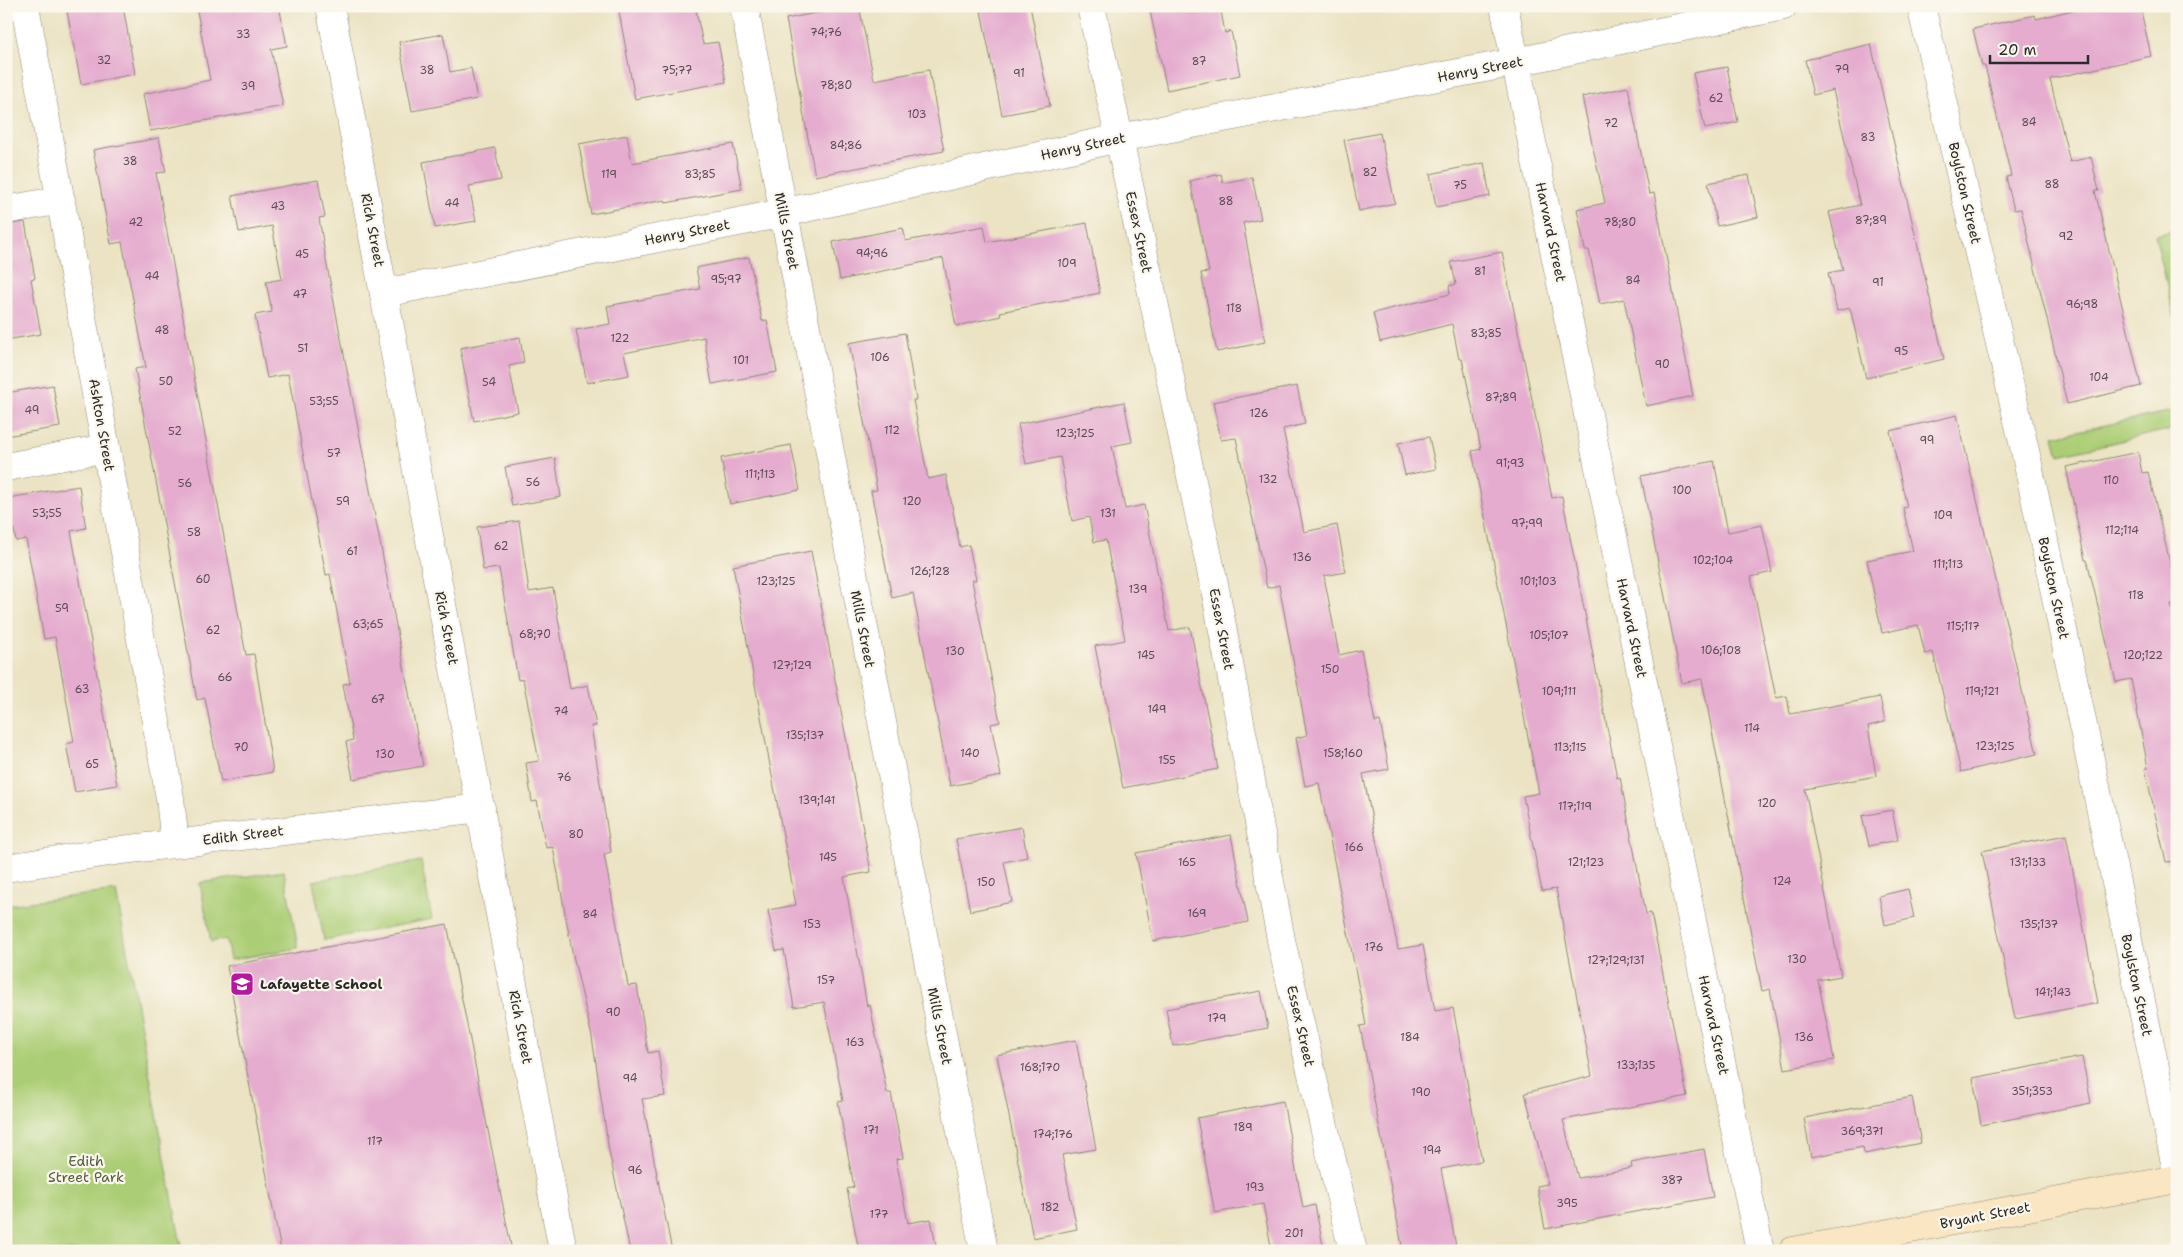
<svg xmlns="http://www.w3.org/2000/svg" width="2183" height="1257" viewBox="0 0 2183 1257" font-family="'Shantell Sans',sans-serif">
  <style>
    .green { fill: #abcd75; stroke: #6b7c50 }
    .building { fill: #e5accf }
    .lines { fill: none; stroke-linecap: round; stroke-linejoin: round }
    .minor-casing { stroke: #8b8777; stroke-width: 29 }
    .tertiary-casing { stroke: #8b8777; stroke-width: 29 }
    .secondary-casing { stroke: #8b8777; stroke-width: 29 }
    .minor { stroke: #fff; stroke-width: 28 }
    .tertiary { stroke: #fff; stroke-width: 28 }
    .secondary { stroke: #fbe6c3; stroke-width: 28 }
    .labels { text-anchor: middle; stroke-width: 4.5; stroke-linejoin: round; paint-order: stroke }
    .number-label { font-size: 11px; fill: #5a4b54 }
    .street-label { font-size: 14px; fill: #2b2b2b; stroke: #fbf7ec }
    .poi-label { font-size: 14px; font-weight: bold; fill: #2b2b2b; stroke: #fbf7ec; text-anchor: start }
    .park-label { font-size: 14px; fill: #515c41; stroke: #fbf7ec }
  </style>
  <rect width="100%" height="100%" fill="#fbf7ec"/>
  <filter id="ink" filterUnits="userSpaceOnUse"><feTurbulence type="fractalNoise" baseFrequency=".02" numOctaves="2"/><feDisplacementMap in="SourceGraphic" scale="10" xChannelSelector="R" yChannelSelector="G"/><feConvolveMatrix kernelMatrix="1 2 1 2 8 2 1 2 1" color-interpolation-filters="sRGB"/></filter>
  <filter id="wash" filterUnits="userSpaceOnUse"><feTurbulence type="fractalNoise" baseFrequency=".0096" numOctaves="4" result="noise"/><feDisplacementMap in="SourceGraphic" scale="20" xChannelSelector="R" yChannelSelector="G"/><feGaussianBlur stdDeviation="1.12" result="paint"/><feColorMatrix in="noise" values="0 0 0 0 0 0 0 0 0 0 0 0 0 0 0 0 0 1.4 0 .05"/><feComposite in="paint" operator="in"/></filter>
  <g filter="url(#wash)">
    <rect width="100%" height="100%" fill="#ebe3c3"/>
    <!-- green -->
    <path class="green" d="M 2177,230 L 2177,327 L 2155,235 Z
      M 2177,410 L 2177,428 L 2059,455 L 2054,436 Z
      M 421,861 L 432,919 L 324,940 L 313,881 Z
      M 284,871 L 298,948 L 230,960 L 226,939 L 211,942 L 200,883 Z
      M 116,891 L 182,1251 L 6,1251 L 6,905 Z"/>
    <g id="blocks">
      <!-- building -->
      <path class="building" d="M 66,6 L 123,6 L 135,74 L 81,84 Z
        M 196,6 L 279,6 L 287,46 L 271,49 L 283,106 L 150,131 L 143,94 L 210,80 Z
        M 618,6 L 695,6 L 703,44 L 718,42 L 726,82 L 635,99 Z
        M 850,6 L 859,6 L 874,80 L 929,70 L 944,151 L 815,176 L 786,19 Z
        M 980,6 L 1030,6 L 1050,106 L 1002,115 Z
        M 1149,6 L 1220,6 L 1225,33 L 1231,31 L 1240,75 L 1167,90 Z
        M 2089,6 L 2140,6 L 2151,56 L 2050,79 L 2070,162 L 2091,157 L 2099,191 L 2095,191 L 2141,386 L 2067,404 L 2021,209 L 2014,210 L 2006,177 L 2011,176 L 1985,66 L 1982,66 L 1973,29 L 2035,15 L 2036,19 Z
        M 443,34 L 450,72 L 471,68 L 477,99 L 412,111 L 399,42 Z
        M 1871,44 L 1944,359 L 1866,378 L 1850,308 L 1837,311 L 1828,273 L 1843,270 L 1829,212 L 1860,205 L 1833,90 L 1813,95 L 1805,60 Z
        M 1727,67 L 1738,122 L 1705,129 L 1693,73 Z
        M 1628,87 L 1649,194 L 1654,193 L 1693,396 L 1646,406 L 1624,299 L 1600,304 L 1589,250 L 1585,250 L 1577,209 L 1605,203 L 1582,97 Z
        M 1380,133 L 1395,203 L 1359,211 L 1344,140 Z
        M 627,135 L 632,163 L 733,144 L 742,189 L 666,203 L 665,200 L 591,214 L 579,144 Z
        M 159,138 L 166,172 L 156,173 L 246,655 L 254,654 L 273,772 L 221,782 L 205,698 L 197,700 L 135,369 L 146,367 L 122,242 L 111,244 L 93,150 Z
        M 495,148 L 501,180 L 469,186 L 476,221 L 435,228 L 423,162 Z
        M 1484,163 L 1490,196 L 1436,207 L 1430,174 Z
        M 1221,174 L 1223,183 L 1252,177 L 1261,219 L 1243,223 L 1265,342 L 1217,352 L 1201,273 L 1209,272 L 1190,181 Z
        M 1749,175 L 1758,217 L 1717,226 L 1708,183 Z
        M 318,180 L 325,217 L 319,218 L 327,266 L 423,766 L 353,779 L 346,742 L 353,740 L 343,684 L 350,683 L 330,574 L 326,575 L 288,374 L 267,378 L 255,315 L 272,312 L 266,282 L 282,279 L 272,226 L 239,232 L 232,196 Z
        M 25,222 L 35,278 L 31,279 L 41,334 L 6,340 L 6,225 Z
        M 1087,223 L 1100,293 L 1000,312 L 1001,316 L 956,326 L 943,258 L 840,280 L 833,242 L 903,228 L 906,241 L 984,226 L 987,242 Z
        M 1502,252 L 1552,498 L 1562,496 L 1617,778 L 1620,777 L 1646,914 L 1651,913 L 1687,1096 L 1563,1120 L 1578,1178 L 1632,1168 L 1631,1163 L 1704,1149 L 1713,1197 L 1545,1229 L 1537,1186 L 1548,1184 L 1525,1093 L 1592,1076 L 1556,889 L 1542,891 L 1523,796 L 1539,793 L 1472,451 L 1481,449 L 1462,359 L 1459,359 L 1452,324 L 1380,342 L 1373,313 L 1450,294 L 1449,286 L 1456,284 L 1451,262 Z
        M 749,257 L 762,321 L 767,320 L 777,372 L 712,384 L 704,337 L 624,353 L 629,375 L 587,383 L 576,330 L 610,324 L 607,306 L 700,289 L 696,268 Z
        M 905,333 L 916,400 L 913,400 L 928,479 L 946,475 L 960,547 L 969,545 L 976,580 L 972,580 L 1000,722 L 991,724 L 1001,776 L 950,786 L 913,593 L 892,598 L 871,491 L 877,490 L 849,343 Z
        M 520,337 L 524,363 L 509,366 L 518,412 L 474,421 L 460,348 Z
        M 53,385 L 60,427 L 6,436 L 6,393 Z
        M 1297,386 L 1305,424 L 1283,429 L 1304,532 L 1337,525 L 1346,572 L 1324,576 L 1339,655 L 1361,650 L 1375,722 L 1380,721 L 1389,769 L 1363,774 L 1398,949 L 1423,945 L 1435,1011 L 1453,1008 L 1482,1161 L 1441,1169 L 1457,1251 L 1403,1251 L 1360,1026 L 1366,1025 L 1319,783 L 1305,786 L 1296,738 L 1307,735 L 1279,585 L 1267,588 L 1236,438 L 1221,440 L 1213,402 Z
        M 1124,402 L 1132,442 L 1112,446 L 1125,509 L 1144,505 L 1169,631 L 1190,627 L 1218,769 L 1123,788 L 1095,646 L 1125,640 L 1106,540 L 1094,542 L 1089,517 L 1072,521 L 1060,457 L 1026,464 L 1018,424 Z
        M 1957,415 L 2037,754 L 1961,772 L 1933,652 L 1925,654 L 1918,625 L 1882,633 L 1867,560 L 1913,551 L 1903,508 L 1907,507 L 1890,431 Z
        M 1429,437 L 1436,469 L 1405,475 L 1398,443 Z
        M 791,445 L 800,490 L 730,504 L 721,458 Z
        M 2138,452 L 2142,473 L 2148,472 L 2177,592 L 2177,602 L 2171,604 L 2177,630 L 2177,861 L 2166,862 L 2145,769 L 2148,768 L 2131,679 L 2116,682 L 2087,560 L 2085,560 L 2066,467 Z
        M 555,458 L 561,497 L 512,506 L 505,467 Z
        M 1714,461 L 1728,532 L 1762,525 L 1772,572 L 1751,577 L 1776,698 L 1787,696 L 1790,714 L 1880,697 L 1885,722 L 1868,726 L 1876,776 L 1805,789 L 1841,976 L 1818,980 L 1834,1060 L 1785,1069 L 1770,989 L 1762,991 L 1702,679 L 1682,683 L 1641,476 Z
        M 79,486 L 86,528 L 71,531 L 117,785 L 75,792 L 66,744 L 74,742 L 55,637 L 44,639 L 26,539 L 16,541 L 8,498 Z
        M 519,521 L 529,592 L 553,588 L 570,689 L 588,685 L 596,726 L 591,726 L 611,852 L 604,854 L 628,986 L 637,985 L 648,1053 L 658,1051 L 665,1096 L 642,1099 L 672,1251 L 630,1251 L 609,1151 L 592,1037 L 572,951 L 553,847 L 546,848 L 537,801 L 532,802 L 526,763 L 539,761 L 523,679 L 518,680 L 499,568 L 483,570 L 477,527 Z
        M 811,551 L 871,872 L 844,877 L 867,1006 L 870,1005 L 887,1093 L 891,1093 L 903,1158 L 896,1159 L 908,1223 L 931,1219 L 936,1246 L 913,1251 L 859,1251 L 847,1189 L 854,1187 L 838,1102 L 843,1101 L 824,1002 L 794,1007 L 784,950 L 776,951 L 768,910 L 796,905 L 733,566 Z
        M 1892,810 L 1898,840 L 1869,846 L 1862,816 Z
        M 1022,827 L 1027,857 L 1004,862 L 1012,902 L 970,911 L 956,839 Z
        M 1231,835 L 1248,922 L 1153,941 L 1136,853 Z
        M 2066,835 L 2098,1003 L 2015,1019 L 1982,851 Z
        M 1908,889 L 1914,918 L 1885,925 L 1879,896 Z
        M 447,924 L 512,1251 L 281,1251 L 227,966 Z
        M 1261,991 L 1268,1028 L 1173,1046 L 1166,1009 Z
        M 1076,1040 L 1096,1149 L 1062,1155 L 1077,1229 L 1033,1238 L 997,1055 Z
        M 2082,1057 L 2091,1103 L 1981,1125 L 1973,1078 Z
        M 1912,1097 L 1921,1143 L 1864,1154 L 1863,1147 L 1811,1157 L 1804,1118 Z
        M 1283,1101 L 1303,1208 L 1315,1205 L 1324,1251 L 1272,1251 L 1263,1204 L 1215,1213 L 1197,1118 Z"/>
    </g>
  </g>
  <g filter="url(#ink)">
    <use href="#blocks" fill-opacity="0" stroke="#8b8777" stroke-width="1"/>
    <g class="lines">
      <!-- minor casing -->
      <g class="minor-casing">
        <path id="minor" d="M 25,6 L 170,798 L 175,844
          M 744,6 L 984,1251
          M 1091,6 L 1216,594 L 1282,945 L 1353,1251
          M 1504,6 L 1760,1251
          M 1921,6 L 2026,455 L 2177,1172
          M 6,210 L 61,200
          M 384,293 L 783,213 L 1119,138 L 1516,62 L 1783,6
          M 6,467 L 106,448
          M 6,868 L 122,850 L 481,808"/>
      </g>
      <!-- tertiary casing -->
      <g class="tertiary-casing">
        <path id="tertiary" d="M 330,6 L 563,1251"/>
      </g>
      <!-- secondary casing -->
      <g class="secondary-casing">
        <path id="secondary" d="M 1793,1251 L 2177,1179"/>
      </g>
      <!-- minor -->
      <use href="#minor" class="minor"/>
      <!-- tertiary -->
      <use href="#tertiary" class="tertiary"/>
      <!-- secondary -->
      <use href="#secondary" class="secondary"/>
    </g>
  </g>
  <!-- icons -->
  <defs>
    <g id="school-square" transform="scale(1.25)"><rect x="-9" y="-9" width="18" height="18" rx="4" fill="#b5179e" stroke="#fbf7ec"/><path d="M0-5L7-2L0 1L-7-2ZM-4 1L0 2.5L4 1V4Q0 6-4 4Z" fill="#fff"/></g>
  </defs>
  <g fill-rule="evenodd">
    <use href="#school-square" x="242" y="984"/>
  </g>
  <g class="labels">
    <!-- number labels -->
    <g class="number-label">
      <text x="826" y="36">74;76</text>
      <text x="243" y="38">33</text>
      <text x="104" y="64">32</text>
      <text x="1199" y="65">87</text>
      <text x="1842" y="73">79</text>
      <text x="427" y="74">38</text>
      <text x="677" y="74">75;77</text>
      <text x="1019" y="77">91</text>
      <text x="836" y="89">78;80</text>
      <text x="248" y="90">39</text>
      <text x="1716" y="102">62</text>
      <text x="917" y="118">103</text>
      <text x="2029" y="126">84</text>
      <text x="1611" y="127">72</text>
      <text x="1868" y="141">83</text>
      <text x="846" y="149">84;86</text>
      <text x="130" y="165">38</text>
      <text x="1370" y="176">82</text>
      <text x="609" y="178">119</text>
      <text x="700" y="178">83;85</text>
      <text x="2052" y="188">88</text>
      <text x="1460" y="189">75</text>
      <text x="1226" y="205">88</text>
      <text x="452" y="207">44</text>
      <text x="278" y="210">43</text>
      <text x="1871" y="224">87;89</text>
      <text x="136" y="226">42</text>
      <text x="1620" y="226">78;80</text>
      <text x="2066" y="240">92</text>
      <text x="872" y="257">94;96</text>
      <text x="302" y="258">45</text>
      <text x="1067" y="267">109</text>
      <text x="1480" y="275">81</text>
      <text x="152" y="280">44</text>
      <text x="726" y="283">95;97</text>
      <text x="1633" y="284">84</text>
      <text x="1878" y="286">91</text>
      <text x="300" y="298">47</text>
      <text x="2082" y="308">96;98</text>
      <text x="1234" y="312">118</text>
      <text x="162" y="334">48</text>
      <text x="1486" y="337">83;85</text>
      <text x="620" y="342">122</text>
      <text x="303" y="352">51</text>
      <text x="1901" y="355">95</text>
      <text x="880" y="361">106</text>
      <text x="741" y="364">101</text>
      <text x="1662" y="368">90</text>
      <text x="2099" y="381">104</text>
      <text x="166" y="385">50</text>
      <text x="489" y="386">54</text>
      <text x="1501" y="401">87;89</text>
      <text x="324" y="405">53;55</text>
      <text x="32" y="414">49</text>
      <text x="1259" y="417">126</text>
      <text x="892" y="434">112</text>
      <text x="175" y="435">52</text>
      <text x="1075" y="437">123;125</text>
      <text x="1927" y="444">99</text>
      <text x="334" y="457">57</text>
      <text x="1510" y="467">91;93</text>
      <text x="760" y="478">111;113</text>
      <text x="1268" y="483">132</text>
      <text x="2111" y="484">110</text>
      <text x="533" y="486">56</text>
      <text x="185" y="487">56</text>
      <text x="1682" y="494">100</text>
      <text x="343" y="505">59</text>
      <text x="912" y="505">120</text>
      <text x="47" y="517">53;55</text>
      <text x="1108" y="517">131</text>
      <text x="1943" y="519">109</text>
      <text x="1527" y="527">97;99</text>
      <text x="2122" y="534">112;114</text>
      <text x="194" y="536">58</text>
      <text x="501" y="550">62</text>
      <text x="352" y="555">61</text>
      <text x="1302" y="561">136</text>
      <text x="1713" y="564">102;104</text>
      <text x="1948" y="568">111;113</text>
      <text x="930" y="575">126;128</text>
      <text x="203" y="583">60</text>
      <text x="776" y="585">123;125</text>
      <text x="1538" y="585">101;103</text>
      <text x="1138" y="593">139</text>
      <text x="2136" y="599">118</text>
      <text x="62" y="612">59</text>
      <text x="368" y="628">63;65</text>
      <text x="1963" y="630">115;117</text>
      <text x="213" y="634">62</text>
      <text x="535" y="638">68;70</text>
      <text x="1549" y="639">105;107</text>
      <text x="1721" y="654">106;108</text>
      <text x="955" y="655">130</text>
      <text x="1146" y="659">145</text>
      <text x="2143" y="659">120;122</text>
      <text x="792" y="669">127;129</text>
      <text x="1330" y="673">150</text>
      <text x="225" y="681">66</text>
      <text x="82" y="693">63</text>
      <text x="1559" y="695">109;111</text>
      <text x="1982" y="695">119;121</text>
      <text x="378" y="703">67</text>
      <text x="1157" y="713">149</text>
      <text x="561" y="715">74</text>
      <text x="1752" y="732">114</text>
      <text x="805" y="739">135;137</text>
      <text x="1995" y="750">123;125</text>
      <text x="241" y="751">70</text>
      <text x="1570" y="751">113;115</text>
      <text x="970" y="757">140</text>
      <text x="1343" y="757">158;160</text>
      <text x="385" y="758">130</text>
      <text x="1167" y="764">155</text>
      <text x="92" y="768">65</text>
      <text x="564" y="781">76</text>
      <text x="817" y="804">139;141</text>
      <text x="1767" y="807">120</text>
      <text x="1575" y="810">117;119</text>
      <text x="576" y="838">80</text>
      <text x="1354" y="851">166</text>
      <text x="828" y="861">145</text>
      <text x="1187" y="866">165</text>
      <text x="1586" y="866">121;123</text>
      <text x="2028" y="866">131;133</text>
      <text x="1782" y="885">124</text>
      <text x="986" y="886">150</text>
      <text x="1197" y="917">169</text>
      <text x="590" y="918">84</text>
      <text x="812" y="928">153</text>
      <text x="2039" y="928">135;137</text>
      <text x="1374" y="951">176</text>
      <text x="1797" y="963">130</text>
      <text x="1616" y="964">127;129;131</text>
      <text x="826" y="984">157</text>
      <text x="2053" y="996">141;143</text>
      <text x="613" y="1016">90</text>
      <text x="1217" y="1022">179</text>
      <text x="1410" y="1041">184</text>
      <text x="1804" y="1041">136</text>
      <text x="855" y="1046">163</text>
      <text x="1636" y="1069">133;135</text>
      <text x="1040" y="1071">168;170</text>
      <text x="630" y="1082">94</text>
      <text x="2032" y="1095">351;353</text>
      <text x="1421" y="1096">190</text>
      <text x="1243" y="1131">189</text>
      <text x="871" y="1134">171</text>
      <text x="1862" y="1135">369;371</text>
      <text x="1053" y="1138">174;176</text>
      <text x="375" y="1145">117</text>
      <text x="1432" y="1154">194</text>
      <text x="635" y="1174">96</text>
      <text x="1672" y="1184">387</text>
      <text x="1255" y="1191">193</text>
      <text x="1567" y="1207">395</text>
      <text x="1050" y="1211">182</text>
      <text x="879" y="1218">177</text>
      <text x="1294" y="1237">201</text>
    </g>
    <!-- street labels -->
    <g class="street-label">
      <text transform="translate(1480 69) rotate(-11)" y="5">Henry Street</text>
      <text transform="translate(1083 146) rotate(-12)" y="5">Henry Street</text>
      <text transform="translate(1965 193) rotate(77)" y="5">Boylston Street</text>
      <text transform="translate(373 230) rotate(79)" y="5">Rich Street</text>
      <text transform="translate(787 231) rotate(79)" y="5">Mills Street</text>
      <text transform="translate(687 232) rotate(-11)" y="5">Henry Street</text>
      <text transform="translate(1139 232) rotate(78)" y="5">Essex Street</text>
      <text transform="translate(1551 232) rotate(78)" y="5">Harvard Street</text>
      <text transform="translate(102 425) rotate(80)" y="5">Ashton Street</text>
      <text transform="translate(2054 588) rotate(78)" y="5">Boylston Street</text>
      <text transform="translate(447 628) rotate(79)" y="5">Rich Street</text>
      <text transform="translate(1632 628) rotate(78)" y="5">Harvard Street</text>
      <text transform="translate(863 629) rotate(79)" y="5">Mills Street</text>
      <text transform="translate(1222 629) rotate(79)" y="5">Essex Street</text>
      <text transform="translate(243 835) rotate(-7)" y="5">Edith Street</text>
      <text transform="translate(2137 985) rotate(78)" y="5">Boylston Street</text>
      <text transform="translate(1714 1025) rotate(78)" y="5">Harvard Street</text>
      <text transform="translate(940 1026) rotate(79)" y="5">Mills Street</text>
      <text transform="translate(1301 1026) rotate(77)" y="5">Essex Street</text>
      <text transform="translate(521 1027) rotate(79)" y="5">Rich Street</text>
      <text transform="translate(1985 1215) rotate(-11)" y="5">Bryant Street</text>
    </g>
    <!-- poi labels -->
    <g class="poi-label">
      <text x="260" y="989">Lafayette School</text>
    </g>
    <!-- park labels -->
    <g class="park-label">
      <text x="86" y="1166">Edith<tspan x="86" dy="16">Street Park</tspan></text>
    </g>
  </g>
  <!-- margin -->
  <rect width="2183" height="1257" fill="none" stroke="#fbf7ec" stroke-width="25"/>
  <!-- scale -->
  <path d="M1990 55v8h98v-8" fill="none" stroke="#2b2b2b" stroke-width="2.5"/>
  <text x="1998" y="55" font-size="15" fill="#2b2b2b" stroke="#fbf7ec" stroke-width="4" paint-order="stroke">20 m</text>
</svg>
